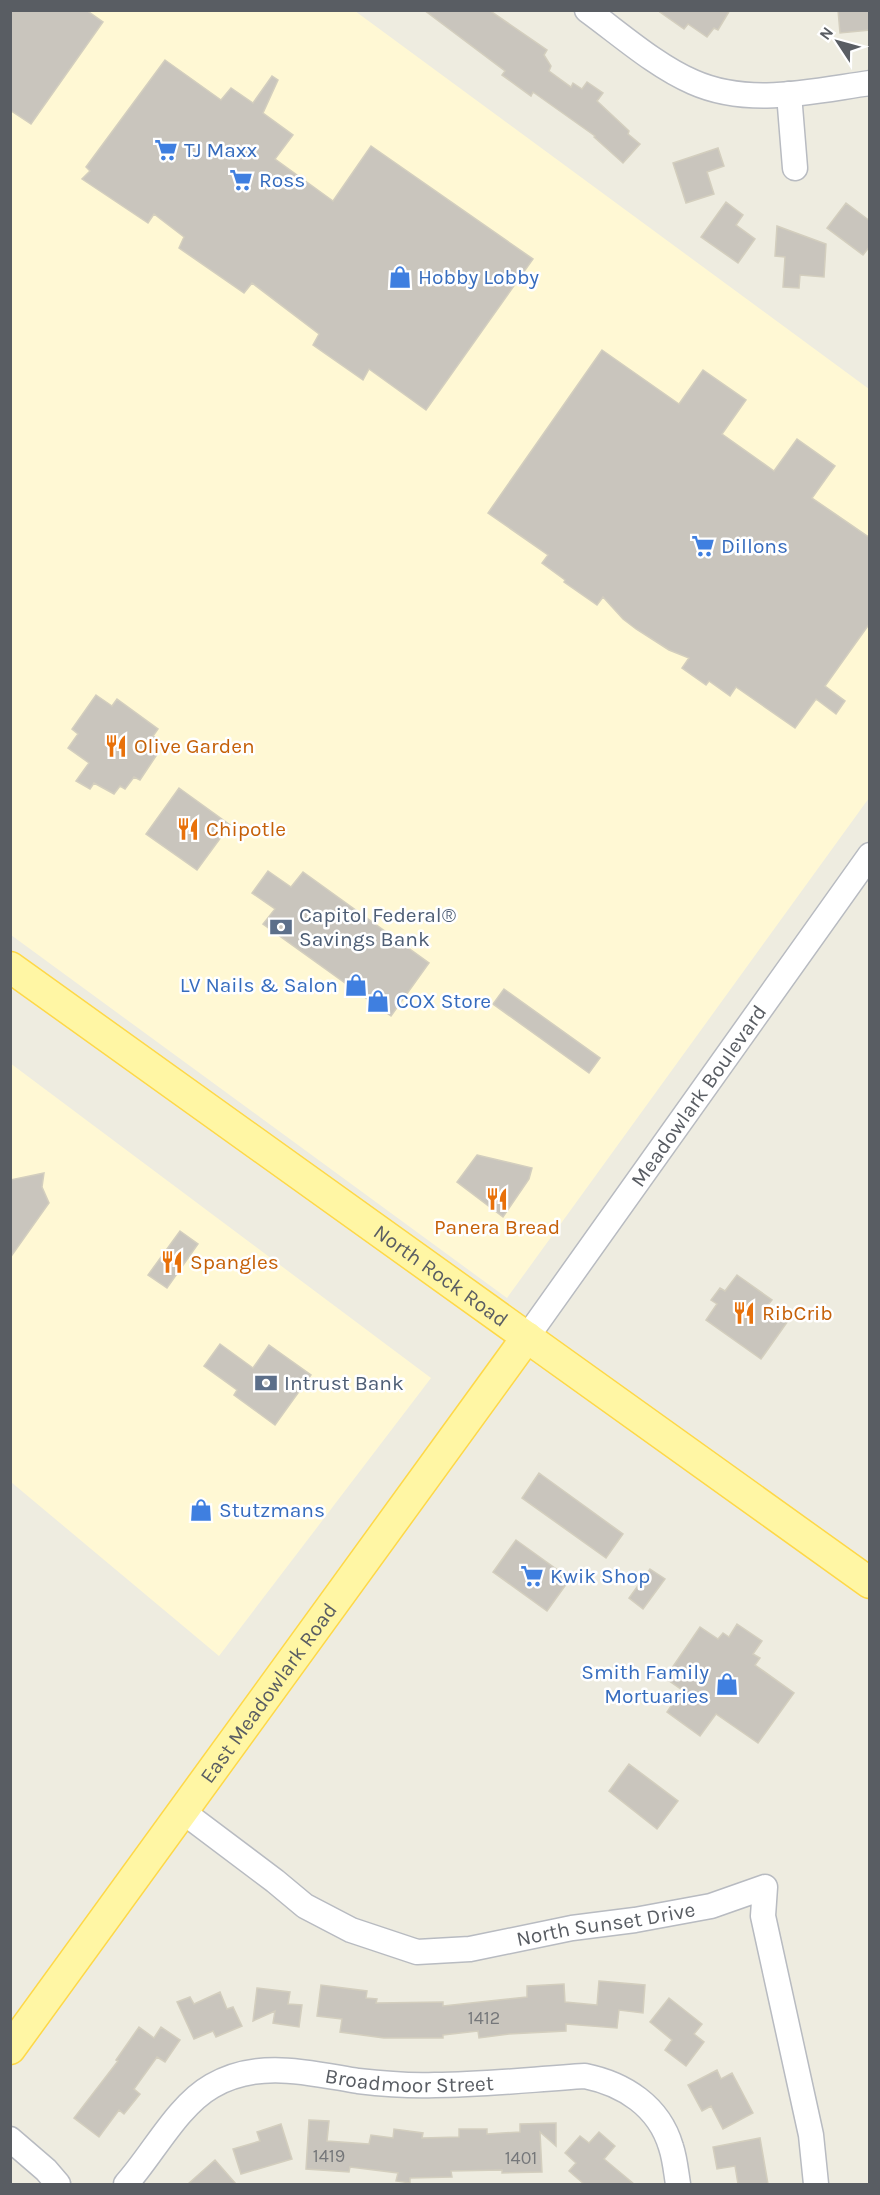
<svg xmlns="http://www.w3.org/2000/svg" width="880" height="2195" viewBox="0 0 880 2195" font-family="Karla,sans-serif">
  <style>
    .commercial { fill: #fff8d4 }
    .building { fill: #c9c5bd; stroke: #d3cebe; stroke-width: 1.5 }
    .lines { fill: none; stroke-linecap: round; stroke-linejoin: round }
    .minor-casing { stroke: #b8bbc1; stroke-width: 27 }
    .major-casing { stroke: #fed848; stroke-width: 33 }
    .minor { stroke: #fff; stroke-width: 24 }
    .major { stroke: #fff6a4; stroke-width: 30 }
    .labels { text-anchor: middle; stroke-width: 5; stroke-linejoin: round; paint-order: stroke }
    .number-label { font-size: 18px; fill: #75777a }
    .shop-label { font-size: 21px; fill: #366cbe; stroke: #fff; text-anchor: start }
    .food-label { font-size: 21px; fill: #c56008; stroke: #fff; text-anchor: start }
    .service-label { font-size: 21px; fill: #4e5e75; stroke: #fff; text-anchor: start }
    .street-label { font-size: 21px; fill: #595d63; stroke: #fff }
  </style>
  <rect width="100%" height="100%" fill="#eeece0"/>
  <!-- commercial -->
  <path class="commercial" d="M 11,11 L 355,11 L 869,389 L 869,798 L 507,1298 L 11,935 Z
    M 10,1063 L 431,1378 L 219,1656 L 11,1482 Z"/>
  <!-- building -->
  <path class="building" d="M 10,10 L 86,10 L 103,22 L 31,124 L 10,110 Z
    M 424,10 L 489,10 L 547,50 L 544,55 L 551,66 L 549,71 L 571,87 L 573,83 L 582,89 L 587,82 L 603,93 L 597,101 L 629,131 L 628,134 L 640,144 L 623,163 L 594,137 L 595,136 L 533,92 L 531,96 L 502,75 L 505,71 Z
    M 657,10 L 730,10 L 718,30 L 714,28 L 707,37 L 688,24 L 684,29 Z
    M 838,10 L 870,10 L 870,30 L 840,33 Z
    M 165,60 L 221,100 L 231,88 L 253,103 L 272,76 L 278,80 L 263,113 L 293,135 L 275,159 L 333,201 L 371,146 L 533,259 L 426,410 L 369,369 L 363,380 L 313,345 L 319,334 L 252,283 L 244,293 L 179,248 L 184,237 L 154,214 L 148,223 L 82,179 L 90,171 L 86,167 Z
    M 718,148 L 724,166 L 707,172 L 714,194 L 686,203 L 673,163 Z
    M 726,202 L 743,215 L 736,225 L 755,239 L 738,263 L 701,237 Z
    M 846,203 L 870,221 L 870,246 L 863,255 L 827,228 Z
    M 777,226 L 826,244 L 824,277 L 800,275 L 799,288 L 783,287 L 785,257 L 775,256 Z
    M 602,350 L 679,404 L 703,370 L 746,400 L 722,434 L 774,471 L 797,439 L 835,466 L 812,498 L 870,538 L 870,623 L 825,686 L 845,701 L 836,714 L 816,699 L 795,728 L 736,687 L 730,696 L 709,681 L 706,685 L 682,668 L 689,658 L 669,650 L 636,629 L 623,619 L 603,597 L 597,605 L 564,582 L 565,580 L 542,563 L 548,555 L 488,513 Z
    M 96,695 L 112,706 L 117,699 L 158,729 L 153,736 L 164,744 L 140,780 L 134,777 L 125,789 L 120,786 L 114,794 L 94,783 L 90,789 L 76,781 L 89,763 L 68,748 L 78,734 L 72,729 Z
    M 179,788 L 230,825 L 197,870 L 146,834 Z
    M 268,871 L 291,887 L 303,872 L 429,963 L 391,1016 L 263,924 L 275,909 L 252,893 Z
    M 504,989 L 600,1058 L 589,1073 L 493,1004 Z
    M 477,1155 L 532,1168 L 529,1179 L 503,1217 L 457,1182 Z
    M 44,1173 L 42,1187 L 49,1203 L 10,1258 L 10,1180 Z
    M 180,1231 L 198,1244 L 167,1288 L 148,1275 Z
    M 737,1275 L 772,1300 L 767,1306 L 788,1321 L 761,1359 L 706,1320 L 717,1304 L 711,1300 L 720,1288 L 725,1291 Z
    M 220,1344 L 253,1368 L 269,1345 L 311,1375 L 275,1425 L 234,1395 L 237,1390 L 204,1366 Z
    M 539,1473 L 623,1534 L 606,1558 L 522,1498 Z
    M 516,1540 L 570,1579 L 547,1611 L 493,1572 Z
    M 650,1569 L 665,1579 L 643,1609 L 629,1598 Z
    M 737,1624 L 762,1641 L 753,1654 L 760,1658 L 755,1665 L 794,1693 L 758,1743 L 716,1714 L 700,1736 L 667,1712 L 682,1690 L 665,1678 L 700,1627 L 718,1639 L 723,1633 L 729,1637 Z
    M 629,1764 L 678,1801 L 657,1829 L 609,1791 Z
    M 599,1981 L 645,1985 L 643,2013 L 619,2010 L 617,2028 L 566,2024 L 566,2031 L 509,2034 L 479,2038 L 478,2031 L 443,2035 L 443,2038 L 384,2038 L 340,2032 L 342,2019 L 317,2016 L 321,1985 L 367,1991 L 366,1998 L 377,1999 L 376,2003 L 443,2002 L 443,2006 L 527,1997 L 527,1986 L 564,1984 L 565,2002 L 597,2005 Z
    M 257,1988 L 290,1992 L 288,2004 L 302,2005 L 299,2027 L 273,2023 L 275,2011 L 253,2021 Z
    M 220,1992 L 227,2009 L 233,2007 L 242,2026 L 216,2037 L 213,2031 L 194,2039 L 177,2002 L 190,1997 L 194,2004 Z
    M 669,1998 L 702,2024 L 694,2034 L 704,2042 L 686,2066 L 665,2050 L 672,2040 L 650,2022 Z
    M 139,2027 L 154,2038 L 161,2027 L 180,2040 L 165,2062 L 157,2057 L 134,2089 L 140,2094 L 124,2114 L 119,2110 L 99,2137 L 74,2118 L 118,2061 L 116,2060 Z
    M 717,2070 L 721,2079 L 732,2073 L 753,2113 L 723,2129 L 711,2106 L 702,2111 L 688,2085 Z
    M 309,2120 L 329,2121 L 327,2141 L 369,2144 L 371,2135 L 393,2138 L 394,2129 L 423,2133 L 422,2138 L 459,2137 L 459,2129 L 487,2129 L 487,2134 L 520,2132 L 520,2124 L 556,2123 L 556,2146 L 540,2132 L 542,2172 L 502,2173 L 502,2170 L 451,2171 L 452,2177 L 410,2178 L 410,2183 L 396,2181 L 398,2173 L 350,2167 L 349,2172 L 306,2169 Z
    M 281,2124 L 292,2159 L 241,2174 L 233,2149 L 260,2141 L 257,2132 Z
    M 599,2132 L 615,2146 L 604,2159 L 634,2184 L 584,2184 L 569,2171 L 576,2163 L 565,2153 L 580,2136 L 589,2143 Z
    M 760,2138 L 768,2184 L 738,2184 L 735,2166 L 717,2169 L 713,2147 Z
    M 215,2160 L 236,2184 L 188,2184 Z"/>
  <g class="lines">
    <!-- minor casing -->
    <g class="minor-casing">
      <g id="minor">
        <path d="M 587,10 C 620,34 656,66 693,82 C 749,107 812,91 870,83"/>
        <path d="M 789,94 L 795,168"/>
        <path id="s1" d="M 527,1337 L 870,855"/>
        <path id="s2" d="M 182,1811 L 275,1881 L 305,1906 L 351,1930 L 417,1952 L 470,1949 L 572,1928 L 635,1920 L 711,1906 L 765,1887 L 763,1916 L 811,2135 L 816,2184"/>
        <path d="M 10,2139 L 46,2170 L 58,2184"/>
        <path id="s3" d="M 126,2184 C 153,2154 177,2106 212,2086 C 259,2059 309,2073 358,2081 C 384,2084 410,2086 435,2085 C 485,2085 535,2079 585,2076 C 624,2084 659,2106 671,2147 C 675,2159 676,2172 678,2184"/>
      </g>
    </g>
    <!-- major casing -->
    <g class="major-casing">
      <g id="major">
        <path id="s4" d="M 10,967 L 870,1583"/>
        <path id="s5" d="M 10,2049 L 527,1337"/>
      </g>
    </g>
    <!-- minor -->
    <use href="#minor" class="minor"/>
    <!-- major -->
    <use href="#major" class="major"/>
  </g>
  <!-- icons -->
  <defs>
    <g id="supermarket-bare" transform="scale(1.8)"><path d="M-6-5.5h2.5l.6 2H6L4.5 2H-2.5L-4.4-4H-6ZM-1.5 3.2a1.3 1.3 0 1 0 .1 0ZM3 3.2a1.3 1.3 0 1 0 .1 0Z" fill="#3f7fe0" stroke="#fff" stroke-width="2.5" paint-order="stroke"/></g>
    <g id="shop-bare" transform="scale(1.8)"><path d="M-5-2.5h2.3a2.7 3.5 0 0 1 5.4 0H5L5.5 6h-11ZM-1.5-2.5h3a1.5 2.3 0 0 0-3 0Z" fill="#3f7fe0" stroke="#fff" stroke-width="2.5" paint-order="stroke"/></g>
    <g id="restaurant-bare" transform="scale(1.8)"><path d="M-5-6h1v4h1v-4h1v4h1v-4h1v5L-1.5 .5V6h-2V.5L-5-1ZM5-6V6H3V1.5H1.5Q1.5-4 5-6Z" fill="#e8710a" stroke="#fff" stroke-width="2.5" paint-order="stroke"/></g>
    <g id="bank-bare" transform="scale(1.8)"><path d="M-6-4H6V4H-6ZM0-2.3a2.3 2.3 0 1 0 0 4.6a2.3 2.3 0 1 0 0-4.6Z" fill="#5c6f8a" stroke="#fff" stroke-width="2.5" paint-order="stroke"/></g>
  </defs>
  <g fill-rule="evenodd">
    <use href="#supermarket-bare" x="166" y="150"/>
    <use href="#supermarket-bare" x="241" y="180"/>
    <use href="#shop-bare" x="400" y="277"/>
    <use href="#supermarket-bare" x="703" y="546"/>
    <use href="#restaurant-bare" x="116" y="746"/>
    <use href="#restaurant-bare" x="188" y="829"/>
    <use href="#bank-bare" x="281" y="927"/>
    <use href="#shop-bare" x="356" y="985"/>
    <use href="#shop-bare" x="378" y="1001"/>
    <use href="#restaurant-bare" x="497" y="1199"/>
    <use href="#restaurant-bare" x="172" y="1262"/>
    <use href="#restaurant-bare" x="744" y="1313"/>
    <use href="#bank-bare" x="266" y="1383"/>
    <use href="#shop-bare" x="201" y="1510"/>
    <use href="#supermarket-bare" x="532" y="1576"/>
    <use href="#shop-bare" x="727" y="1684"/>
  </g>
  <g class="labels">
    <!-- number labels -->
    <g class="number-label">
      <text x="484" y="2024">1412</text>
      <text x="329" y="2162">1419</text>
      <text x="521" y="2164">1401</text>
    </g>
    <!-- shop labels -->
    <g class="shop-label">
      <text x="184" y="157">TJ Maxx</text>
      <text x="259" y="187">Ross</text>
      <text x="418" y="284">Hobby Lobby</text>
      <text x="721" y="553">Dillons</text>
      <text x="338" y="992" text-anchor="end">LV Nails &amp; Salon</text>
      <text x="396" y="1008">COX Store</text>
      <text x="219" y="1517">Stutzmans</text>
      <text x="550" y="1583">Kwik Shop</text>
      <text x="709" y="1679" text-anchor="end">Smith Family<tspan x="709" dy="24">Mortuaries</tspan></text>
    </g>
    <!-- food labels -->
    <g class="food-label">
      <text x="134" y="753">Olive Garden</text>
      <text x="206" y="836">Chipotle</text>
      <text x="497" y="1234" text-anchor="middle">Panera Bread</text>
      <text x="190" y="1269">Spangles</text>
      <text x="762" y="1320">RibCrib</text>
    </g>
    <!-- service labels -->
    <g class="service-label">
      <text x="299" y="922">Capitol Federal®<tspan x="299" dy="24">Savings Bank</tspan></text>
      <text x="284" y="1390">Intrust Bank</text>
    </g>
    <!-- street labels -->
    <g class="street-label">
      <text dy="7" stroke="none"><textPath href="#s1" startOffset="296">Meadowlark Boulevard</textPath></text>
      <text dy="7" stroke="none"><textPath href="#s4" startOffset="530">North Rock Road</textPath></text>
      <text dy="7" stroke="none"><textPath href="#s5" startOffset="440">East Meadowlark Road</textPath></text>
      <text dy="7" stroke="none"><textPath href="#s2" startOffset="468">North Sunset Drive</textPath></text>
      <text dy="7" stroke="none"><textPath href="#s3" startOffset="332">Broadmoor Street</textPath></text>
    </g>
  </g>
  <!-- border -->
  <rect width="880" height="2195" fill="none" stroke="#595d63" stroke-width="24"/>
  <!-- north arrow -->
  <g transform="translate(838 42) rotate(306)" stroke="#ffffff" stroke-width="4.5" paint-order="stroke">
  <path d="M0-4.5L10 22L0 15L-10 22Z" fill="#595d63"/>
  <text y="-9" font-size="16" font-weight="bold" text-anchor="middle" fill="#595d63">N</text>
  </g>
</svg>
